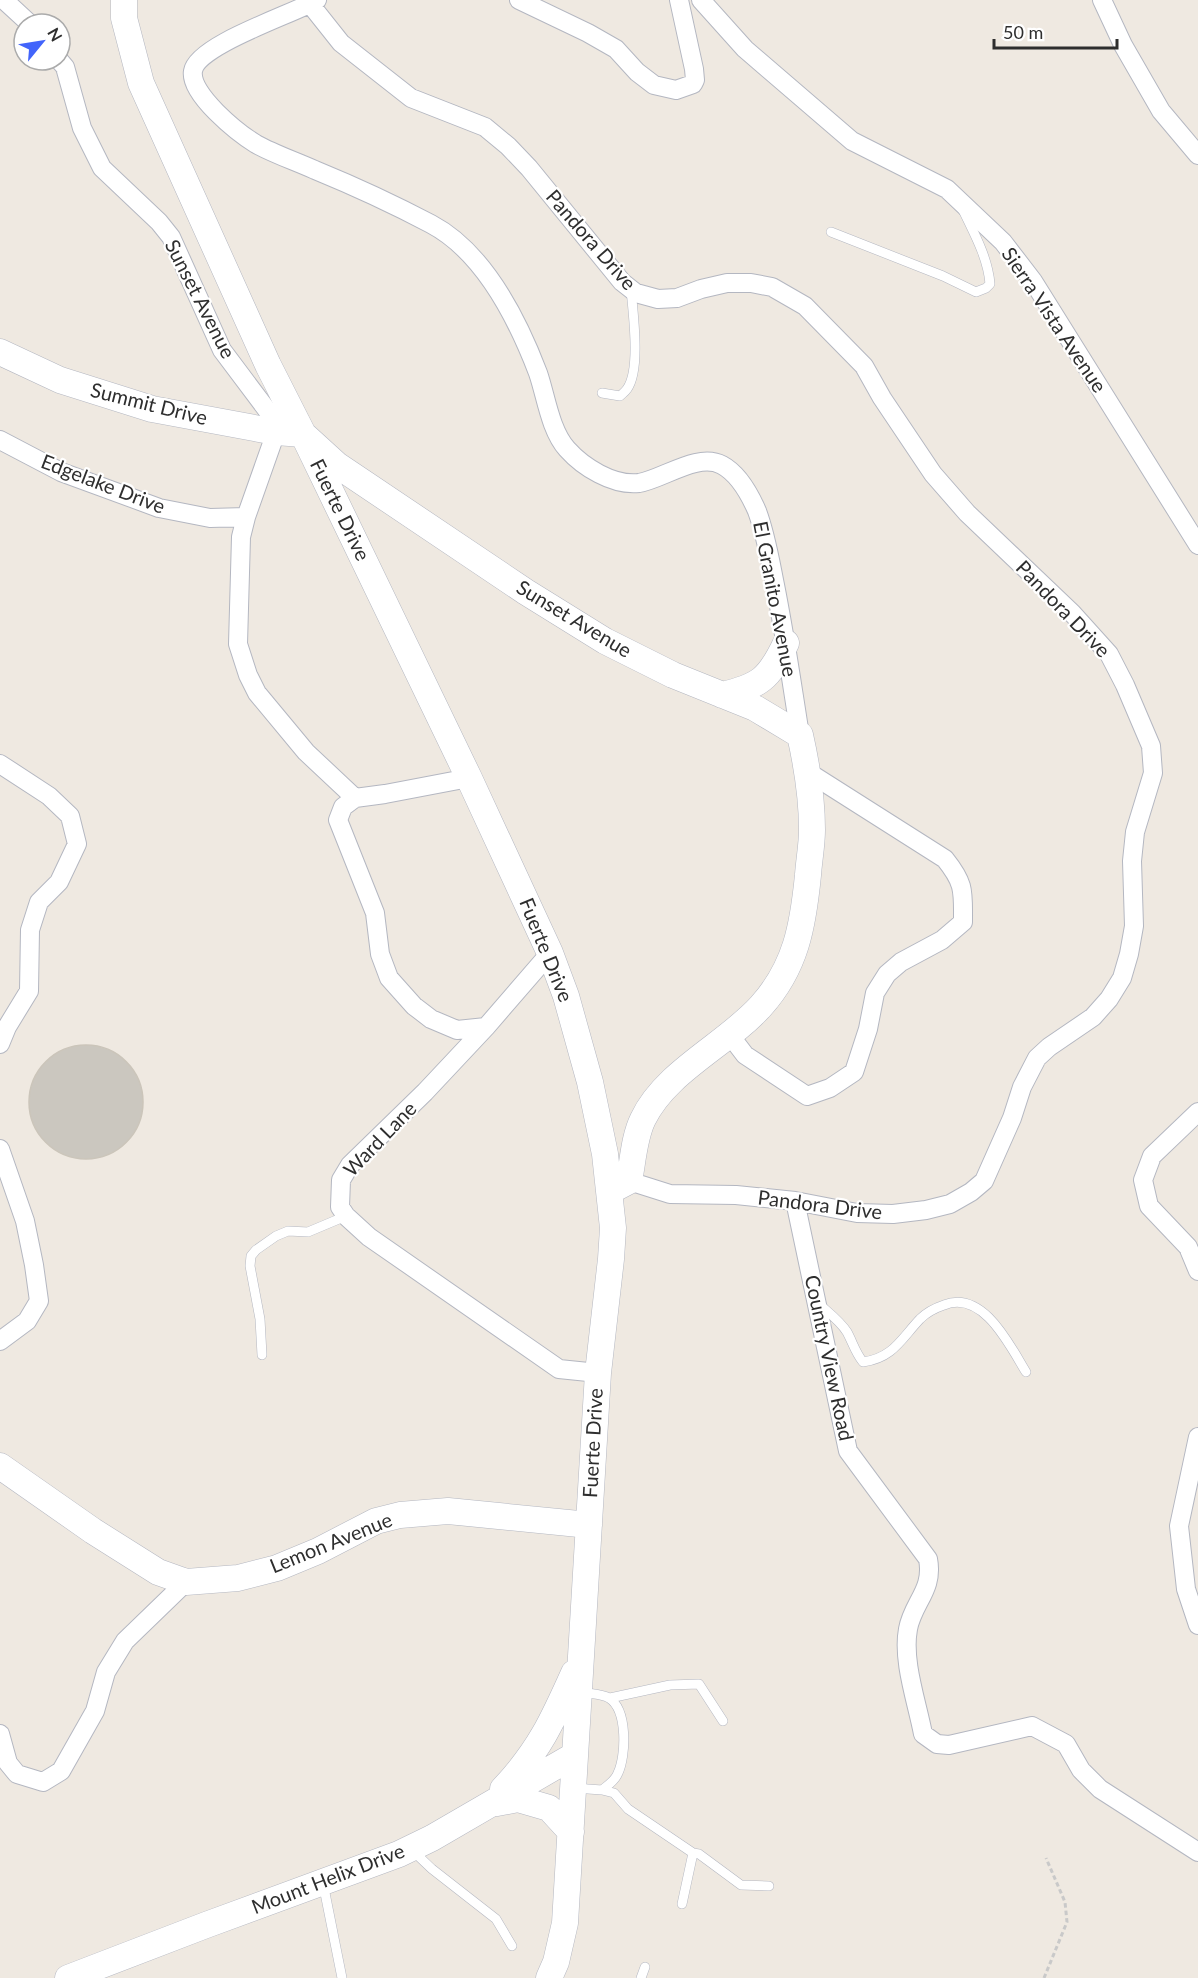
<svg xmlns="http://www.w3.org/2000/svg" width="1198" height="1978" viewBox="0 0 1198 1978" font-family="Lato,sans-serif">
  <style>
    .building { fill: #cbc7bf; stroke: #cbc5ba; stroke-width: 1.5 }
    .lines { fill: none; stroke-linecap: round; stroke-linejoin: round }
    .lane-casing { stroke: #b4b7c1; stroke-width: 10 }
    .street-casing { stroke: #b4b7c1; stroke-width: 20 }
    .secondary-casing { stroke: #b4b7c1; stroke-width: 27 }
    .path { stroke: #c9c9c9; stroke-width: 3; stroke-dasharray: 4.5 3; stroke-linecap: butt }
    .lane { stroke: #fff; stroke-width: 9 }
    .street { stroke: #fff; stroke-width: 18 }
    .secondary { stroke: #fff; stroke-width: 26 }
    .labels { text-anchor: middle; stroke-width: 4.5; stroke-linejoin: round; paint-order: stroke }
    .street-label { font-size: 20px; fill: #2e2e2e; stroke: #fff }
  </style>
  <rect width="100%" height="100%" fill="#efe9e1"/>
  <!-- building -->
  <path class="building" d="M29 1102a57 57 0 1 1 114 0a57 57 0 1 1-114 0Z"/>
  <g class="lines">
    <!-- lane casing -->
    <g class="lane-casing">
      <path id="lane" d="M 831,232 L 943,276 L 976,292 L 986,288 L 990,284 C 988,258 974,233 963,210
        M 602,393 L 620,396 C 622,394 625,392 627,389 C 641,370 633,313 631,289
        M 819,1304 C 829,1313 840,1321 847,1332 C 853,1343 855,1352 863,1362 C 893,1358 901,1339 920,1319 C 927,1312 935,1308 944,1305 C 983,1289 1010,1346 1026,1372
        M 262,1355 L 260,1319 L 250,1266 L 251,1256 L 256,1250 L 276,1236 L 288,1231 L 308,1232 L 346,1216
        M 610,1698 L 670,1685 L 699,1684 L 723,1721
        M 574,1788 L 602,1790 C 608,1785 615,1781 618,1773 C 626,1756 628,1710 609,1698 C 602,1694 590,1694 581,1692
        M 602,1790 L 614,1793 L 628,1809 L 693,1853 L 682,1904
        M 412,1850 L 432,1869 L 496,1919 L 512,1946
        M 693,1853 L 699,1854 L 741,1885 L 769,1886
        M 327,1883 L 325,1893 L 342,1978
        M 641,1978 L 645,1967"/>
    </g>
    <!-- street casing -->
    <g class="street-casing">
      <path id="street" d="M 4,0 L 30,24
        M 317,0 C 293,14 197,45 193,71 C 189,94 238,133 256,144 C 274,154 295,161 315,170 C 354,186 393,204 431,224 C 484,252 517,318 538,373 C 546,396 550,430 567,449 C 583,467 613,486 639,483 C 663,479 698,452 722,465 C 739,474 750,495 757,511 C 766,535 770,560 775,585 C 785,635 792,685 800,735
        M 519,0 L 588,33 L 616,49 L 637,72 L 654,85 L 676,90 L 693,84 L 695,80 L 694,69 L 679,0
        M 701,0 L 745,49 L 852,141 L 947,189 L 1003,242 L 1033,281 L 1198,545
        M 1102,0 L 1123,45 L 1161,111 L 1198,155
        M 310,4 L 341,43 L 411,98 L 485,127 L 508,146 L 529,168 L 622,282 L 636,293 L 658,299 L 677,298 L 701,289 L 727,283 L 751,283 L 772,287 L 805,306 L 864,366 L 882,398 L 933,474 L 967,513 L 1072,613 L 1109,654 L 1125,685 L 1151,746 L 1153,773 L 1135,832 L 1132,861 L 1134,926 L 1129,954 L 1122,978 L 1109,999 L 1093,1017 L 1049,1047 L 1037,1058 L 1022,1087 L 1012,1118 L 984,1181 L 971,1192 L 950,1204 L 926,1210 L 893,1214 L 857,1213 L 795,1201 L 736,1195 L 670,1194 L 629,1181
        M 59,60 L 65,67 L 82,128 L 102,168 L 159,222 L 171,237 L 222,350 L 270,414 L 299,431
        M 276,432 L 246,517 L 241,537 L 238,644 L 248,675 L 257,693 L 306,752 L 355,798
        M 0,440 L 61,472 L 159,508 L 210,518 L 246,517
        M 0,764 L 49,796 L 70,816 L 77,844 L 59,882 L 39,902 L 30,930 L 29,991 L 7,1027 L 0,1044
        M 355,798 L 343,807 L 338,820 L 375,913 L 380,954 L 389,978 L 414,1006 L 431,1019 L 457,1030 L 486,1027
        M 355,798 L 385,794 L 469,778
        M 550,953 L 486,1027 L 425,1092 L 350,1165 L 341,1180 L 340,1207 L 346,1216 L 369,1237 L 559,1369 L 598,1373
        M 729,1034 L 745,1055 L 807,1096 L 830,1088 L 854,1072 L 868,1029 L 875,993 L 887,974 L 901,962 L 942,940 L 963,922 C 963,891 965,884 945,859 L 808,772
        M 1198,1112 L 1152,1156 L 1143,1180 L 1149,1206 L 1188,1247 L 1198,1271
        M 0,1149 L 25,1221 L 34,1265 L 39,1301 L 27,1321 L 0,1341
        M 795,1201 L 848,1451 L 928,1559 C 934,1590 913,1602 908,1629 C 902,1661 917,1702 923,1734 L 937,1744 L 949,1745 L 1032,1726 L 1066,1744 L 1081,1770 L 1100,1789 L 1198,1852
        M 1198,1437 L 1179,1526 L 1186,1589 L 1198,1625
        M 0,1734 L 8,1763 L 17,1774 L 43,1782 L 61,1771 L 95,1711 L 106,1672 L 125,1641 L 186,1582"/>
    </g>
    <!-- secondary casing -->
    <g class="secondary-casing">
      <path id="secondary" d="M 124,0 L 124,18 L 141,83 L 268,365 L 303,434 L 469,778 L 550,953 L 566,996 L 590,1082 L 605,1154 L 613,1228 L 611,1259 L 598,1373 L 565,1923 L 556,1962 L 549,1978
        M 0,352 L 60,380 L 152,409 L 276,432 L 303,434 L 337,465 L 526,592 L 605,641 L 673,675 L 755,708 L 800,735 C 807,766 812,798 812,830 C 812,845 809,860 808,875 C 803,926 796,967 761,1006 C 726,1045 666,1071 643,1119 C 634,1137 633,1161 629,1181 L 610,1191
        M 722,695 C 760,686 769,679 786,643
        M 0,1466 L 93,1531 L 158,1572 L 186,1582 L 238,1578 L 277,1568 L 318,1551 L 376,1521 L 400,1515 L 448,1511 L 589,1525
        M 503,1789 C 539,1751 553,1720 574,1673
        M 497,1803 L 518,1799 L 549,1808 L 571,1832
        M 68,1978 L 206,1925 L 399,1854 L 432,1838 L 575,1755"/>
    </g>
    <!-- path -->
    <path class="path" d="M 1044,1978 L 1067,1922 L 1065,1902 L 1046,1858"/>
    <!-- lane -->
    <use href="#lane" class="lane"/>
    <!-- street -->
    <use href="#street" class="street"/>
    <!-- secondary -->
    <use href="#secondary" class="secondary"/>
  </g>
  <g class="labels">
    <!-- street labels -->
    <g class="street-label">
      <text transform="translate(591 240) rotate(49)" y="7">Pandora Drive</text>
      <text transform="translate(200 299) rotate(63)" y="7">Sunset Avenue</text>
      <text transform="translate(1054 320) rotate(56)" y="7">Sierra Vista Avenue</text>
      <text transform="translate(149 404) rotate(14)" y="7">Summit Drive</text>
      <text transform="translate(103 484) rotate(21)" y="7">Edgelake Drive</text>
      <text transform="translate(340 510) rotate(64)" y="7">Fuerte Drive</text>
      <text transform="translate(775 599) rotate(79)" y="7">El Granito Avenue</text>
      <text transform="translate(1063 609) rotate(46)" y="7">Pandora Drive</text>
      <text transform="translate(574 619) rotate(31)" y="7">Sunset Avenue</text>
      <text transform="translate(546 950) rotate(68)" y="7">Fuerte Drive</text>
      <text transform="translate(380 1139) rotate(-46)" y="7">Ward Lane</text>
      <text transform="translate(820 1205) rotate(7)" y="7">Pandora Drive</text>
      <text transform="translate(829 1358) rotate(78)" y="7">Country View Road</text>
      <text transform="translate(593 1443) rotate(-87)" y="7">Fuerte Drive</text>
      <text transform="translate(331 1543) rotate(-22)" y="7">Lemon Avenue</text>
      <text transform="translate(328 1879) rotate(-21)" y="7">Mount Helix Drive</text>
    </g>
  </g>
  <!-- north arrow -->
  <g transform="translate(42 42) rotate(60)"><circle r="28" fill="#ffffff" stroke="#ababab" stroke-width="1.5"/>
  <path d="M0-4.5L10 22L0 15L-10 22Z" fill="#4264fb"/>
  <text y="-9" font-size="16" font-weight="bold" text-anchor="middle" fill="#2e2e2e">N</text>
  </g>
  <!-- scale -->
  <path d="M994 39v9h123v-9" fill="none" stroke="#2e2e2e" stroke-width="3"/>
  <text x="1003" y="39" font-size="18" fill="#2e2e2e" stroke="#ffffff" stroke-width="4.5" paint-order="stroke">50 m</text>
</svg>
